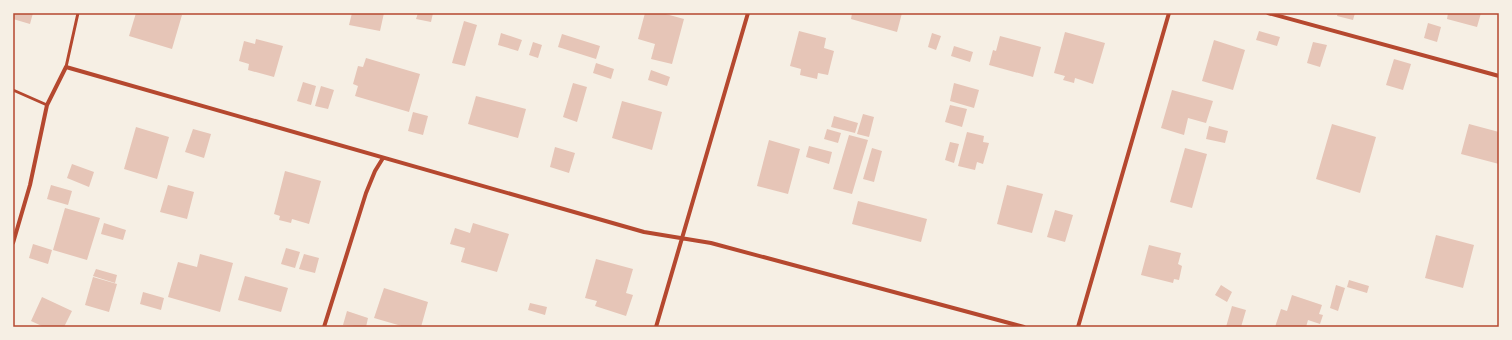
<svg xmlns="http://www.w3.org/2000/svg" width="1512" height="340" viewBox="0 0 1512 340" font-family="'Roboto Condensed',sans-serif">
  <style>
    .building { fill: #e6c5b7 }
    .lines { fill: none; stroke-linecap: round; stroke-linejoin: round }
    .service { stroke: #b5482f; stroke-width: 3 }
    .minor { stroke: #b5482f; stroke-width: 4 }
    .neatline { fill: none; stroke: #b5482f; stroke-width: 1.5 }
  </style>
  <rect width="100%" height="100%" fill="#f6efe4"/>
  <!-- building -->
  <path class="building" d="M 13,13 L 33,13 L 30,24 L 13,19 Z
    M 136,13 L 176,13 L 182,15 L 172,49 L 129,36 Z
    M 352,13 L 384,13 L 380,31 L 349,25 Z
    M 418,13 L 433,13 L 431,22 L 416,19 Z
    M 645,13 L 662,13 L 684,19 L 672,64 L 651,59 L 655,44 L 638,39 Z
    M 852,13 L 902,13 L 897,32 L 851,19 Z
    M 1338,13 L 1355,13 L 1353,20 L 1337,16 Z
    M 1448,13 L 1481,13 L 1477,27 L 1447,19 Z
    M 464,21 L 477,25 L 465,66 L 452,63 Z
    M 1428,23 L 1441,27 L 1437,42 L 1424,38 Z
    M 799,31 L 826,38 L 824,48 L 834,51 L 828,75 L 818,73 L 817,79 L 800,75 L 801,69 L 790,66 Z
    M 1259,31 L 1280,37 L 1277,46 L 1256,40 Z
    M 1065,32 L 1105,43 L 1093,84 L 1075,78 L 1074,83 L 1063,80 L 1065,76 L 1054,73 Z
    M 501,33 L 522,40 L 518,51 L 498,45 Z
    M 932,33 L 941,36 L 936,50 L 928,47 Z
    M 562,34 L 600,46 L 596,59 L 558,47 Z
    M 1000,36 L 1041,47 L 1033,77 L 989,65 L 993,50 L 996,51 Z
    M 256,39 L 283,46 L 274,77 L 248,70 L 249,64 L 239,61 L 244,41 L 255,44 Z
    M 1214,40 L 1245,50 L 1233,90 L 1202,81 Z
    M 533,42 L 542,45 L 538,58 L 529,55 Z
    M 1313,42 L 1327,45 L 1320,67 L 1307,63 Z
    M 954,46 L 973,52 L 970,62 L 951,56 Z
    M 366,58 L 420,74 L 409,112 L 355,96 L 358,86 L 353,84 L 358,66 L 363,67 Z
    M 1394,59 L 1411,64 L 1403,90 L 1386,85 Z
    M 596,63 L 614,69 L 611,79 L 593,73 Z
    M 651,70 L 670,77 L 667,86 L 648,80 Z
    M 303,82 L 316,86 L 311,105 L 297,101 Z
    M 573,83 L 587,87 L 577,122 L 563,117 Z
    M 954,83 L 979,90 L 974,108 L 950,101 Z
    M 321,86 L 334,90 L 328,109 L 315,106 Z
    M 1172,90 L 1213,101 L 1206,123 L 1188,118 L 1184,135 L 1161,128 Z
    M 476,96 L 526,109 L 518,138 L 468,124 Z
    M 622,101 L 662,112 L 652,150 L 612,138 Z
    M 950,105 L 967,109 L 962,127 L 945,122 Z
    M 413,112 L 428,116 L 423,135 L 408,131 Z
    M 863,114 L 874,117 L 869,137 L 857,134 Z
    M 834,116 L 858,123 L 855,133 L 831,127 Z
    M 1332,124 L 1376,137 L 1360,193 L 1316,179 Z
    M 1469,124 L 1499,132 L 1499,164 L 1461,154 Z
    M 1209,126 L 1228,131 L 1225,143 L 1206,139 Z
    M 136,127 L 169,137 L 157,179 L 124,169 Z
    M 193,129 L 211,134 L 204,158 L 185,152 Z
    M 827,129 L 841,133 L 838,143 L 824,139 Z
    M 967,132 L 984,136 L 983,142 L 989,143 L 983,164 L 977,162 L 975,170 L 958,166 Z
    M 849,135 L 868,140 L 852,194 L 833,189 Z
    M 769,140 L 800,149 L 788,194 L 757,186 Z
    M 950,142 L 959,144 L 954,163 L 945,160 Z
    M 809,146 L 832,152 L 829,164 L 806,157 Z
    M 555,147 L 575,153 L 569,173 L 550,167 Z
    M 872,148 L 882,151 L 874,182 L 863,179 Z
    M 1185,148 L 1207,154 L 1192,208 L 1170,202 Z
    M 72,164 L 94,172 L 89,187 L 67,178 Z
    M 285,171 L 321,181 L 309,224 L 292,219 L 291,223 L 279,220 L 280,216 L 274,214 Z
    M 51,185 L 72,191 L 68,205 L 47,199 Z
    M 168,185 L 194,192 L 187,219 L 160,212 Z
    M 1007,185 L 1043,194 L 1032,233 L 997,224 Z
    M 858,201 L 927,219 L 921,242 L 852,224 Z
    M 65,208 L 100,218 L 87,260 L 53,250 Z
    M 1055,210 L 1073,215 L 1065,242 L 1047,237 Z
    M 104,223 L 126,230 L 123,240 L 101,234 Z
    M 473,223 L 509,234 L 497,272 L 461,262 L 465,248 L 450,244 L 455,228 L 470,233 Z
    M 1436,235 L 1474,245 L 1463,288 L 1425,278 Z
    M 33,244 L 52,250 L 48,264 L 29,258 Z
    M 1149,245 L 1181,253 L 1178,264 L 1182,266 L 1179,280 L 1174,279 L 1173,283 L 1141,275 Z
    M 286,248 L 300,252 L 295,268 L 281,264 Z
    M 200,254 L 233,263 L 220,312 L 168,297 L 178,262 L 197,267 Z
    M 304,254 L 319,258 L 315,273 L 299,269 Z
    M 596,259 L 633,269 L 626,293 L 633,295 L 626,316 L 595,306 L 597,301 L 585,298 Z
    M 96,269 L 117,275 L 115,283 L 93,276 Z
    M 245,276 L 288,288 L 281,312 L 238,300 Z
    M 93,277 L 117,284 L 109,312 L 85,305 Z
    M 1349,280 L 1369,286 L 1367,293 L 1347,287 Z
    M 1221,285 L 1232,292 L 1227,302 L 1215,295 Z
    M 1336,285 L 1345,288 L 1338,311 L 1330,308 Z
    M 384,288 L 428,302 L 421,327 L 405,327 L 374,318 Z
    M 143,292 L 164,298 L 161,310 L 140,304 Z
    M 1292,295 L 1322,305 L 1319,314 L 1323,315 L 1320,324 L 1308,320 L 1306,327 L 1275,327 L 1281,309 L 1287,311 Z
    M 42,297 L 72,311 L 64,327 L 44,327 L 31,321 Z
    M 530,303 L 547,307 L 545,315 L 528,310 Z
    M 1232,306 L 1246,310 L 1241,327 L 1226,327 Z
    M 347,311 L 368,318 L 366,327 L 343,325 Z"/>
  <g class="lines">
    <!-- service -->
    <path class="service" d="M 66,67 L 78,13
      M 13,90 L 47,105"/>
    <!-- minor -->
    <path class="minor" d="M 1268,13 L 1499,76
      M 13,243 L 30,185 L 47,105 L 66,67 L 644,232 L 711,243 L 1024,327
      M 324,327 L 366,193 L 375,171 L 383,158
      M 656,327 L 748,13
      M 1078,327 L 1169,13"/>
  </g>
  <!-- border -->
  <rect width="1512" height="340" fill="none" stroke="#f6efe4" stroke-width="28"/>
  <rect x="14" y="14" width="1484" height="312" class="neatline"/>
</svg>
